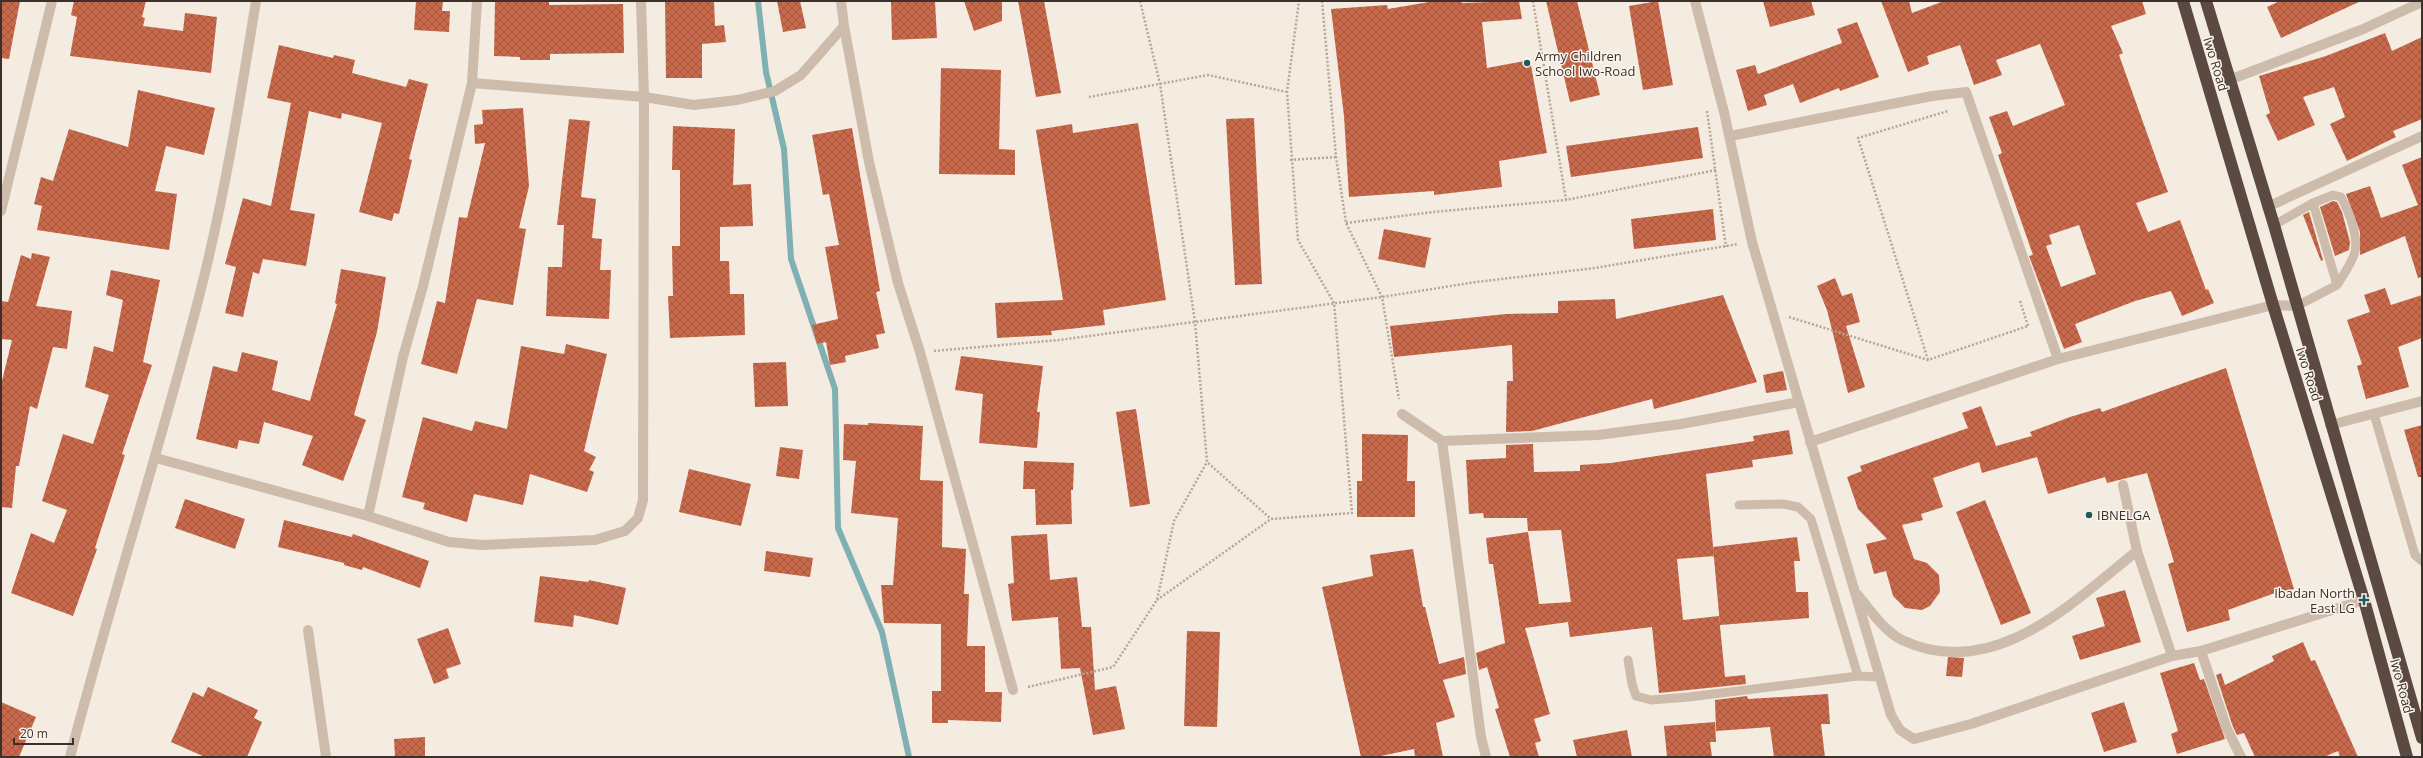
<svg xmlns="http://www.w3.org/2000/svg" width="2423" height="758" viewBox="0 0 2423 758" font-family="'Open Sans',sans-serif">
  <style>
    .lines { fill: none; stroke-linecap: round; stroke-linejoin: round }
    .stream { stroke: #7fb0b2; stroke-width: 6 }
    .building { fill: url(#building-cross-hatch); fill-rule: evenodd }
    .path { stroke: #b9a596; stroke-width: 2.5; stroke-dasharray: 2 2; stroke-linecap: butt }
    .lane { stroke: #cdbbac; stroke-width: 9 }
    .street { stroke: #cdbbac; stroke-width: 10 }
    .highway { stroke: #5c4a42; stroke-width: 12 }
    .poi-dot { fill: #1f5a5e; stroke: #fbf5ee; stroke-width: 1.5 }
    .labels { text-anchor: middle; stroke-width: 3; stroke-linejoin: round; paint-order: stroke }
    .poi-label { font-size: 13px; fill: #3b302b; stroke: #fbf5ee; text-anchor: start }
    .street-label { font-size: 13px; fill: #3b302b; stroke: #fbf5ee }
  </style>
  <defs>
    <pattern id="building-cross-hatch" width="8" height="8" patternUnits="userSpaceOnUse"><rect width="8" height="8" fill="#c8694b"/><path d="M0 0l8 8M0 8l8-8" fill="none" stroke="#a4573f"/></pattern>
  </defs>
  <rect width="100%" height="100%" fill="#f4ebe1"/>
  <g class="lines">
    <!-- stream -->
    <path class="stream" d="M 758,1 L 766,72 L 784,149 L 791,259 L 835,389 L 838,528 L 882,632 L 909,757"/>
  </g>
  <!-- building -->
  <path class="building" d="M 1,1 L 20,1 L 9,59 L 1,58 Z
    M 74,1 L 146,1 L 142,17 L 145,18 L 143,26 L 183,31 L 185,13 L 217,17 L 211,73 L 70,56 L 77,17 L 71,15 Z
    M 416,1 L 443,1 L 442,11 L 450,11 L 449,32 L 414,30 Z
    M 495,1 L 549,1 L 549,5 L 623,4 L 624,53 L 550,54 L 550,60 L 520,60 L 520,57 L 494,56 Z
    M 665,1 L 714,1 L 715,26 L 724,25 L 726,42 L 702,44 L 702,78 L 666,78 Z
    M 777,1 L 800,1 L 806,28 L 783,32 Z
    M 891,1 L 935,1 L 937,38 L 892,40 Z
    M 964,1 L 1002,1 L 1002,21 L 974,31 Z
    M 1018,1 L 1044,1 L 1061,93 L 1036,97 Z
    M 1435,1 L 1461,1 L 1462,3 L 1519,1 L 1522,19 L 1482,22 L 1487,68 L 1530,60 L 1547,153 L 1499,161 L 1502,187 L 1434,195 L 1434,191 L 1349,197 L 1344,116 L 1331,9 L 1387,5 L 1388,9 Z
    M 1546,1 L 1577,1 L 1600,95 L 1570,102 Z
    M 1658,1 L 1673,85 L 1643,90 L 1629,6 Z
    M 1763,1 L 1811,1 L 1815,15 L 1770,27 Z
    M 1881,1 L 1909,1 L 1912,13 L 1944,1 L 2142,1 L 2146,14 L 2111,26 L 2123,53 L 2119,55 L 2168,192 L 2136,203 L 2148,232 L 2180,220 L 2206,290 L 2208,289 L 2214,303 L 2182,316 L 2171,291 L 2135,301 L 2075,324 L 2082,342 L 2064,349 L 2029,256 L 2033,255 L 1998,155 L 2002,153 L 1989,117 L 2007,111 L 2013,126 L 2065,105 L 2040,44 L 1996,60 L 2002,75 L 1974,85 L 1960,45 L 1927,56 L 1929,64 L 1908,72 ZM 2079,225 L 2096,274 L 2061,287 L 2046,246 L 2052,244 L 2049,235 Z
    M 2280,1 L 2361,1 L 2281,38 L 2267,7 Z
    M 1857,22 L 1879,77 L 1840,91 L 1839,88 L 1800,103 L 1793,84 L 1764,95 L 1767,105 L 1748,111 L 1736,70 L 1755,65 L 1758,74 L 1842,43 L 1837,29 Z
    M 2385,33 L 2392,51 L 2422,37 L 2422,119 L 2393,131 L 2396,137 L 2347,161 L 2330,124 L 2345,117 L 2334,87 L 2303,97 L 2315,125 L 2278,141 L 2266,115 L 2270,113 L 2259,76 L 2326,56 Z
    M 279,45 L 333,58 L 334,55 L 355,60 L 352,73 L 406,87 L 409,79 L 428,84 L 409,159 L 412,160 L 399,214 L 394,213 L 392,221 L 359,212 L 382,123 L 342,113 L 341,119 L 309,111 L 290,210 L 315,214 L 306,266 L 263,259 L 259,274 L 253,272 L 243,317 L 225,313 L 236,267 L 225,264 L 243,198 L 271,206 L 291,103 L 267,98 Z
    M 941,68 L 1001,70 L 999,149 L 1015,150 L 1015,175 L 939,174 Z
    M 138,90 L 215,108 L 204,155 L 166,146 L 155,191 L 177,194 L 169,250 L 37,230 L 42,206 L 34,204 L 41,177 L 53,181 L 69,129 L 128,147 Z
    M 523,108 L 529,186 L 519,228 L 526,229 L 513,305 L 477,299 L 457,374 L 421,364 L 437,301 L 445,303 L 459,217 L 467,218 L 485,143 L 475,144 L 474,125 L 483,124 L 482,110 Z
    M 1254,118 L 1262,284 L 1235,285 L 1226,119 Z
    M 569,119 L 590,121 L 581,197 L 596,199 L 592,238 L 602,239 L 600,270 L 611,270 L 609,319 L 546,316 L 548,267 L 562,267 L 564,225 L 557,225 Z
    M 1138,123 L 1166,300 L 1103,310 L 1105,325 L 1051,331 L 1052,335 L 997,338 L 995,303 L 1063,300 L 1036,130 L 1072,124 L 1073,133 Z
    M 673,126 L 735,129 L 733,185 L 751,184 L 753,226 L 720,227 L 720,261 L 729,261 L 730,294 L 744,294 L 745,335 L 670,338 L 668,296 L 673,296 L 672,246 L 680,246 L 680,170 L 672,170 Z
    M 1698,127 L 1703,158 L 1571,177 L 1566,146 Z
    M 852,128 L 880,291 L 876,292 L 885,333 L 876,335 L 879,348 L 845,356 L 846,362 L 830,365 L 826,342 L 817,344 L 812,325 L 838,319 L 825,247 L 839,245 L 829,194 L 823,195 L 812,135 Z
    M 2422,157 L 2422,277 L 2418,278 L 2405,236 L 2360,255 L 2360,232 L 2346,194 L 2370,186 L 2381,218 L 2418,205 L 2402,165 Z
    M 2333,201 L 2337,202 L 2342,212 L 2350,242 L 2349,250 L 2335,256 L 2320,207 Z
    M 1713,209 L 1716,240 L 1634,249 L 1631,219 Z
    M 2309,212 L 2323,260 L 2321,261 L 2303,215 Z
    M 1384,229 L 1431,238 L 1425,268 L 1378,259 Z
    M 32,253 L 50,257 L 36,306 L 72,311 L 67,349 L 53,347 L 37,409 L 30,406 L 19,466 L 16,466 L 12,508 L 1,507 L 1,385 L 12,340 L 1,339 L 1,301 L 8,302 L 21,255 L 31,259 Z
    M 341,269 L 386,277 L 377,332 L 354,415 L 366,420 L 343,481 L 302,465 L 313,436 L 264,422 L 259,444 L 239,440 L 237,449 L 196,439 L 213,366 L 237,372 L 242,352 L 278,361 L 272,390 L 310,401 L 337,304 L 335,303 Z
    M 111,270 L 160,280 L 143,362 L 152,365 L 122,454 L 125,455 L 95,548 L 97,549 L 73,616 L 11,593 L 31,533 L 54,543 L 67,510 L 42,501 L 63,434 L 93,444 L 109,395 L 85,387 L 94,346 L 113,352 L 123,300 L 106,295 Z
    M 1835,278 L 1842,296 L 1852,293 L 1860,322 L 1846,326 L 1865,387 L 1848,393 L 1827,310 L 1817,286 Z
    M 2385,288 L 2391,305 L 2422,295 L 2422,338 L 2398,347 L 2409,387 L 2366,399 L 2357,366 L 2362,364 L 2347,320 L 2370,312 L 2364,295 Z
    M 1723,295 L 1757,382 L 1654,409 L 1652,399 L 1532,431 L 1506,432 L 1507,381 L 1513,381 L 1512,345 L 1394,357 L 1390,326 L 1506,314 L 1558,313 L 1558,301 L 1615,299 L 1616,319 Z
    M 566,344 L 607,354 L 584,451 L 596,457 L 589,470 L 594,472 L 587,492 L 530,474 L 523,505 L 474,494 L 467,522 L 423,509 L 425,503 L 402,497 L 423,417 L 472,431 L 475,421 L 507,429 L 521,346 L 564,354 Z
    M 961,356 L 1043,366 L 1037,412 L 1040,412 L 1037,448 L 979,443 L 983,394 L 955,390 Z
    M 786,362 L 788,406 L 755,407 L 753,363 Z
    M 2226,368 L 2294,589 L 2275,593 L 2228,610 L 2230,620 L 2187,632 L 2168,564 L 2174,562 L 2147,473 L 2107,483 L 2105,477 L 2048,494 L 2037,457 L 1982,473 L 1979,462 L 1933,478 L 1943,507 L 1921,514 L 1923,520 L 1902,525 L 1914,559 L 1927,563 L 1939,575 L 1940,592 L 1930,606 L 1922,610 L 1905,608 L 1893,596 L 1886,571 L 1874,574 L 1866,544 L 1887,539 L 1858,509 L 1847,477 L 1862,471 L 1860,466 L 1968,428 L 1962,413 L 1981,406 L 1996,446 L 2032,436 L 2030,432 L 2070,417 L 2100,408 L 2102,412 Z
    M 1783,371 L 1787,390 L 1766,393 L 1763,375 Z
    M 1136,409 L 1150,504 L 1130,507 L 1116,412 Z
    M 868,423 L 923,426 L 920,480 L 943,481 L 942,547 L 966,549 L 964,594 L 969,594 L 967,646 L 985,646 L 985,692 L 1002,692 L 1001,722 L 948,720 L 948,723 L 932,723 L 932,691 L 941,691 L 941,624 L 884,623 L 881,585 L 893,585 L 898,518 L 851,513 L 856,461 L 843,460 L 844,424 L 868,425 Z
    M 2422,425 L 2422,477 L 2418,477 L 2404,430 Z
    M 1789,430 L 1793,454 L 1752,460 L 1753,467 L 1706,474 L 1714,556 L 1677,559 L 1683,620 L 1719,616 L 1725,677 L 1745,675 L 1746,684 L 1659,693 L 1652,627 L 1570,637 L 1568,622 L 1525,628 L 1550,714 L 1534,719 L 1541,741 L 1535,743 L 1539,757 L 1510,757 L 1495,709 L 1499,708 L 1487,667 L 1479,670 L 1476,653 L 1505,643 L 1493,564 L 1489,564 L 1486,538 L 1528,532 L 1539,604 L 1571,602 L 1561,530 L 1528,531 L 1527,518 L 1484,518 L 1483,513 L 1469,514 L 1466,460 L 1506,458 L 1506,445 L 1533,444 L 1534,472 L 1580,471 L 1580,465 L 1611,463 L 1754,441 L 1753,436 Z
    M 1362,434 L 1408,435 L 1407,481 L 1415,481 L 1415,517 L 1357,517 L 1357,481 L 1362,481 Z
    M 780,447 L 803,450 L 799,479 L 776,476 Z
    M 1024,461 L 1074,463 L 1073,490 L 1071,490 L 1072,524 L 1036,525 L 1035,489 L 1023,489 Z
    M 689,469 L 751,484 L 741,526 L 679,512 Z
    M 185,499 L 245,519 L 235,549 L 175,528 Z
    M 1985,500 L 2031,613 L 2001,625 L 1956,512 Z
    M 284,520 L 352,537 L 353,534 L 429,561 L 420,588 L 363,567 L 362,570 L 344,565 L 344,563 L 278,547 Z
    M 1047,534 L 1050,580 L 1077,577 L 1082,627 L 1091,627 L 1095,690 L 1116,686 L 1125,729 L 1093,735 L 1080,668 L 1061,669 L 1058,617 L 1012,621 L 1008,584 L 1014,583 L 1011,536 Z
    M 1797,537 L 1800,561 L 1794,561 L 1796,592 L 1808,592 L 1809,618 L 1720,625 L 1713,547 Z
    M 1413,549 L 1423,607 L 1425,607 L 1439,664 L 1464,657 L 1466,674 L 1443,680 L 1455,717 L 1436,723 L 1443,757 L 1415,757 L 1414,749 L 1376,757 L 1361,757 L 1322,587 L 1373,576 L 1370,555 Z
    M 766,551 L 813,558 L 810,577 L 764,571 Z
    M 540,576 L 588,582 L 589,580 L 626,588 L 618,625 L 574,615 L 573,627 L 534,622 Z
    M 2125,590 L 2141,642 L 2080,660 L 2072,636 L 2105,626 L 2096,598 Z
    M 448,628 L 461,664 L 446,669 L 449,678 L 434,684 L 417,639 Z
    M 1187,631 L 1220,632 L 1217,727 L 1184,726 Z
    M 2303,642 L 2311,661 L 2315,660 L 2358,757 L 2340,757 L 2338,751 L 2324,757 L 2255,757 L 2244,733 L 2237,735 L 2233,727 L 2216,675 L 2221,673 L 2225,685 L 2274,661 L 2272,656 Z
    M 1948,657 L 1964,658 L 1962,677 L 1946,676 Z
    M 2194,663 L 2200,680 L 2204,679 L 2225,739 L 2177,754 L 2171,734 L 2178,731 L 2160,673 Z
    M 208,687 L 258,710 L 254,718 L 262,722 L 247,757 L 205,757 L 171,742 L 193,692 L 203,697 Z
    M 1828,694 L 1830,724 L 1821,724 L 1825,757 L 1774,757 L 1770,727 L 1716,731 L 1715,700 L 1747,696 L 1748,699 Z
    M 1,702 L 36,717 L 19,757 L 1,757 Z
    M 2124,702 L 2137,742 L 2104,752 L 2091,713 Z
    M 1715,722 L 1716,742 L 1710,742 L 1712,757 L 1667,757 L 1664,726 Z
    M 1627,730 L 1632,757 L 1577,757 L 1573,740 Z
    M 425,737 L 425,757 L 395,757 L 394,739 Z"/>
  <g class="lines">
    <!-- path -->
    <path class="path" d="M 1140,1 L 1160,84 L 1195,322 L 1207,462 L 1271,519
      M 1322,1 L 1336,157 L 1346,223 L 1382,297 L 1399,399
      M 1533,1 L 1566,200
      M 1089,97 L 1208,75 L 1287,92
      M 1707,111 L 1726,247
      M 1290,160 L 1336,157
      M 1346,223 L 1433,212 L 1566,200 L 1716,170
      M 2020,301 L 2028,326
      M 1789,317 L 1928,360 L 2028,326
      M 934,351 L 1059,340 L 1382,297 L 1476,282 L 1595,268 L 1738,244
      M 1928,360 L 1858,138 L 1948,111
      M 1157,600 L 1271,519 L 1352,513 L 1334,303 L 1298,240 L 1287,92 L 1299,1
      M 1028,687 L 1113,667 L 1157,600 L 1174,521 L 1207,462"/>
    <!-- lane -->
    <path class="lane" d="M 2313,203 L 2333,195 L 2341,197 C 2349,212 2360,239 2354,255 C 2350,265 2343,276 2337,285
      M 2274,225 L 2313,203 L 2337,285 L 2297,306
      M 2374,414 L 2415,555 L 2422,561
      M 1739,505 L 1783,504 L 1798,507 L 1811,519 L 1858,676
      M 1628,660 L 1632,684 L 1636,696 L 1651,700 L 1689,697 L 1858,676 L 1880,677"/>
    <!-- street -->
    <path class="street" d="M 841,1 L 844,26 L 869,162 L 898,283 L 920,352 L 1013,690
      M 1695,1 L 1724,112 L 1752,242 L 1891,715 L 1900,730 L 1914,739 L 1971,724 L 2172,656 L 2201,651 L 2364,600
      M 2229,80 L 2361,30 L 2422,2
      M 472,83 L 644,97 L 694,105 L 737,100 L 775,91 L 801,75 L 844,26
      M 1730,136 L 1932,96 L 1966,92 L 2058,359
      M 2267,207 L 2422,136
      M 1,211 L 52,1
      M 1402,414 L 1442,441 L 1598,435 L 1681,424 L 1799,402
      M 2330,425 L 2422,401
      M 1442,441 L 1481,737 L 1486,757
      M 1810,442 L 2058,359 L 2273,305 L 2297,306
      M 156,458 L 368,516 L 449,542 L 482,545 L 595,540 L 625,531 L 638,518 L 643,500 L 644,97 L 641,1
      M 2123,485 L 2137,551 L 2172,656
      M 368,516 L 403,357 L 423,286 L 472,83 L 477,1
      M 1858,595 C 1870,610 1884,631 1902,640 C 1993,683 2072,603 2137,551
      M 308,630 L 326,757
      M 2201,651 L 2227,729 L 2241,757
      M 70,757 C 110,603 159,451 199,297 C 224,200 240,100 256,1"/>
    <!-- highway -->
    <path class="highway" d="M 2183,1 L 2273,305 L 2364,600 L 2407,757
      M 2206,1 L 2274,225 L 2422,738"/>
  </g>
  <!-- markers -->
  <g class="poi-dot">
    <circle cx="1527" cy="63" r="4"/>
    <circle cx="2089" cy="515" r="4"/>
    <path d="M2362 594h4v4h4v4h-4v4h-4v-4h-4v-4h4z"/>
  </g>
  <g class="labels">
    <!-- poi labels -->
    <g class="poi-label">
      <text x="1535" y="61">Army Children<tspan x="1535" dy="15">School Iwo-Road</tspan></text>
      <text x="2097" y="520">IBNELGA</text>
      <text x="2355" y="598" text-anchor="end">Ibadan North<tspan x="2355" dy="15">East LG</tspan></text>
    </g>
    <!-- street labels -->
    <g class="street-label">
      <text transform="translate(2216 64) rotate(73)" y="5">Iwo Road</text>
      <text transform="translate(2309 374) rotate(72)" y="5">Iwo Road</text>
      <text transform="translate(2402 686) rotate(75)" y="5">Iwo Road</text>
    </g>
  </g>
  <!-- border -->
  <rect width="2423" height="758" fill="none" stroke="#3b302b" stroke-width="4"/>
  <!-- scale -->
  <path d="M14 738v6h59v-6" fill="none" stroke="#3b302b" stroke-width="2"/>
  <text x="20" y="738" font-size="12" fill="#3b302b" stroke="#fbf5ee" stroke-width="3" paint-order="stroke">20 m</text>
</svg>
